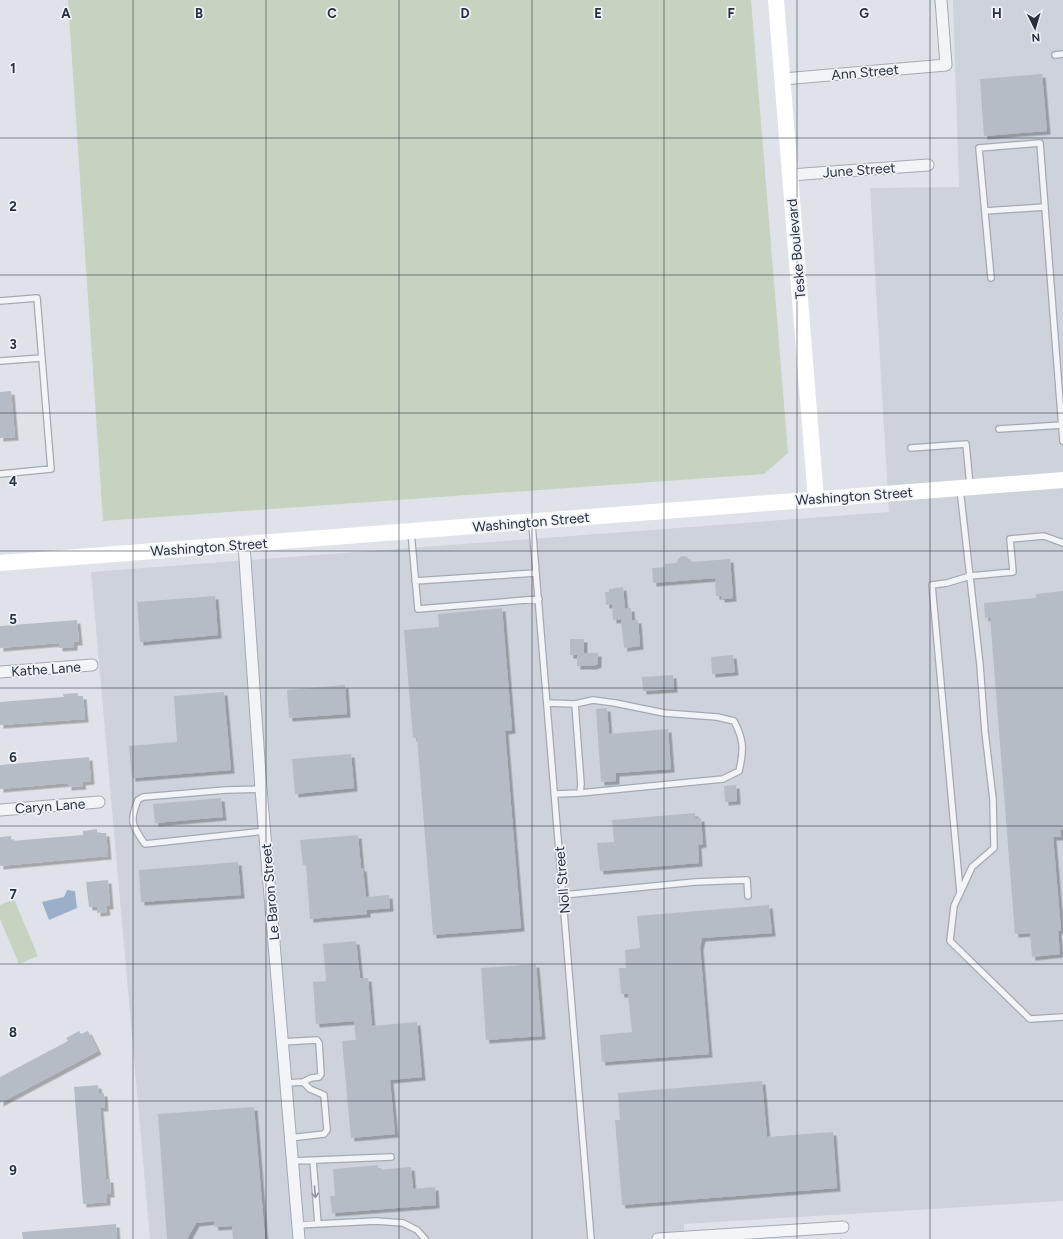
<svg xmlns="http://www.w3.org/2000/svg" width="1063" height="1239" viewBox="0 0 1063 1239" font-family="Figtree,sans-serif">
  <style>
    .built { fill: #cdd2db }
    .green { fill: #c5d3c0 }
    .water { fill: #9ab0ca }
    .building { fill: #b6bcc6; filter: url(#shadow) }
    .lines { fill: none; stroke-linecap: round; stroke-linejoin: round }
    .lane-casing { stroke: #a4aab3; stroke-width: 8 }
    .street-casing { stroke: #a4aab3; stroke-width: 13 }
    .lane { stroke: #f2f4f7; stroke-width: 5.5 }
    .street { stroke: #f2f4f7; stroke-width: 11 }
    .secondary { stroke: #fff; stroke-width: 16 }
    .oneway { stroke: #8d929c }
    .grid { fill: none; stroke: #283040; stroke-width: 1; stroke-opacity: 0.55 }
    .labels { text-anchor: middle; stroke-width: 3.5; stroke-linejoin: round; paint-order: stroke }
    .street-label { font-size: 14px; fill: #283040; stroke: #eff2f6 }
    .grid-label { font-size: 13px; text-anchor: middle; font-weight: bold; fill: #283040; stroke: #eff2f6; stroke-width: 3.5; stroke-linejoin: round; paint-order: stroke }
  </style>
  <defs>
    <filter id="shadow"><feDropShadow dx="3.5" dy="3.5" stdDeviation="0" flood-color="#0004"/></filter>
  </defs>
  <rect width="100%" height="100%" fill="#dfe3e9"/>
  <!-- built -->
  <path class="built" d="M 953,0 L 1063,0 L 1063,1201 L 684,1224 L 684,1239 L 150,1239 L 91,572 L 889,512 L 870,188 L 959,187 Z"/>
  <!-- green -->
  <path class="green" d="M 68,0 L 751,0 L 788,453 L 764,474 L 103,521 Z
    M 14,899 L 38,956 L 19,964 L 0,919 L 0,905 Z"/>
  <!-- water -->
  <path class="water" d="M 67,890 L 75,891 L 77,908 L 49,920 L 42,902 L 64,897 Z"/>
  <!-- building -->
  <path class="building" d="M 1042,74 L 1047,131 L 984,136 L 980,79 Z
    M 11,391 L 15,437 L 0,438 L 0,392 Z
    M 682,556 L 686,556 L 691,562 L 730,559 L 733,598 L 721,599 L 721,596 L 716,596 L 715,578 L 653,583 L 652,568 L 665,567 L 665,564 L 676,563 L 679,558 Z
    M 623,587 L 625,609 L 631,608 L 632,620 L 638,620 L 640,646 L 624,648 L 621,619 L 613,620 L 612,604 L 606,605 L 605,592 L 609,592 L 609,589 Z
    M 1063,591 L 1063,830 L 1060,830 L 1061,837 L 1053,837 L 1061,930 L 1058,931 L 1060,954 L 1032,957 L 1030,933 L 1015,934 L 990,617 L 985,618 L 984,603 L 1036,598 L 1036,594 Z
    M 215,596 L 218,635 L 140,642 L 137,602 Z
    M 502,608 L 512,730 L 505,731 L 521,928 L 433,935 L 417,738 L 413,738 L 404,630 L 439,627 L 438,614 Z
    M 77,620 L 79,642 L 74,642 L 74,647 L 59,648 L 59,643 L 0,648 L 0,626 Z
    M 570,639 L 584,639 L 584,653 L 598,653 L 598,664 L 593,666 L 577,666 L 577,655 L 570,655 Z
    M 733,655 L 735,672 L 712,674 L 711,657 Z
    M 673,675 L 674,689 L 643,691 L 642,677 Z
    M 345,685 L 347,714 L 289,718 L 287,690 Z
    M 224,692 L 231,770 L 132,778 L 129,746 L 177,742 L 174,696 Z
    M 78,693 L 78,696 L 83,696 L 85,719 L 0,725 L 0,702 L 64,697 L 63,694 Z
    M 607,708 L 609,734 L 668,729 L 671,769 L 616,773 L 616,781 L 601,782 L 596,709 Z
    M 351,754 L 354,788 L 295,794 L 292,759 Z
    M 89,757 L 91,781 L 82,782 L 83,786 L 68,787 L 68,783 L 0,789 L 0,765 Z
    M 736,785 L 737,801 L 725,802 L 724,786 Z
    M 221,798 L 223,817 L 155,823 L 153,804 Z
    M 695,813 L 695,818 L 701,818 L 703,844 L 698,845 L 699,863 L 600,871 L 597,843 L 614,842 L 612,820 Z
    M 97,829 L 97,833 L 106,833 L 108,856 L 0,866 L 0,837 L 11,836 L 11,841 L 83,835 L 83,831 Z
    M 358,835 L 361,868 L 363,868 L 366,897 L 389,895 L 390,908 L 367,910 L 367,914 L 310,919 L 306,865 L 303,865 L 300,840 Z
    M 238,862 L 241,895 L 141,902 L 139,870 Z
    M 108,880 L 110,906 L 106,906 L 107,912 L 97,913 L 97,907 L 89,907 L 86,882 Z
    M 769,905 L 772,933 L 702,938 L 700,947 L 709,1054 L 602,1062 L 600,1035 L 632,1032 L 628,994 L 621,994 L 619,968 L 626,968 L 625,950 L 640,948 L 637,916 Z
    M 356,941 L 360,978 L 368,978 L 372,1026 L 417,1022 L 422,1077 L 390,1080 L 395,1134 L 351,1138 L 342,1041 L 356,1040 L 354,1021 L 316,1024 L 313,982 L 326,981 L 323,944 Z
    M 536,964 L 542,1036 L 486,1040 L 481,968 Z
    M 79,1031 L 81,1034 L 88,1031 L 98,1051 L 0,1103 L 0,1077 L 68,1041 L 66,1038 Z
    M 762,1081 L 767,1137 L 833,1132 L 837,1188 L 622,1205 L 615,1120 L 620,1120 L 618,1093 Z
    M 98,1085 L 99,1093 L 104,1093 L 105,1108 L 100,1108 L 106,1179 L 110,1179 L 111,1194 L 107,1194 L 107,1202 L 83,1204 L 74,1087 Z
    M 254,1107 L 265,1239 L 233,1239 L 232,1226 L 215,1227 L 214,1221 L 196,1223 L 187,1239 L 167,1239 L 158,1114 Z
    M 378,1165 L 378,1170 L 411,1167 L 413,1189 L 435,1187 L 436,1205 L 332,1213 L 330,1196 L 335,1196 L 333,1169 Z
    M 116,1224 L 117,1239 L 23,1239 L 22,1232 Z"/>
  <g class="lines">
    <!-- lane casing -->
    <g class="lane-casing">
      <path id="lane" d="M 1055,55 L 1063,54
        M 985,211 L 1045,207
        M 991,278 L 979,148 L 1040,143 L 1063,441
        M 0,301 L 37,298 L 51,469 L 0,474
        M 0,361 L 42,358
        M 999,429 L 1062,425
        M 911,448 L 966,444 L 970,486
        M 960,489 L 980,665 L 985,732 L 993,799 L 994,848 L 972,867 L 954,906 L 950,941 L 1030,1019 L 1063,1017
        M 532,524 L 591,1239
        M 411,532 L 418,609 L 539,599
        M 415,581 L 536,573
        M 547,703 L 575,704 L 581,784 L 580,793 L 555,794
        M 575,704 L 593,700 L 615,703 L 664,713 L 717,717 L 734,721 C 744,740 744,750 739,771 L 723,779 L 580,793
        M 261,789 L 226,790 L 143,797 L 138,800 C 129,821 132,826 145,844 L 265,831
        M 960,892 L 932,585 L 947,583 L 970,576 L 1013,572 L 1010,539 L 1044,536 L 1063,543
        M 563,895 L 695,882 L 747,880 L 748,896
        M 282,1042 L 317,1040 L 319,1043 L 321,1074 L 319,1077 L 311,1078 L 303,1082 L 286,1083
        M 290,1138 L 324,1134 L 327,1130 L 324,1095 L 310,1089 L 303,1082
        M 313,1160 L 318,1224
        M 292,1161 L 391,1157
        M 297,1225 L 376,1221 L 403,1223 L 417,1230 L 425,1239"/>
    </g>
    <!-- street casing -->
    <g class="street-casing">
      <path id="street" d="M 783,79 L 946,65 L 941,0
        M 790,175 L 928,165
        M 244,545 L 261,789 L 299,1239
        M 0,672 L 92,665
        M 0,810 L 99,802
        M 658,1239 L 843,1227"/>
    </g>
    <!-- lane -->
    <use href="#lane" class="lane"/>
    <!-- street -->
    <use href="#street" class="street"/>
    <!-- secondary -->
    <path class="secondary" d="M 776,0 L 816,499
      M 0,563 L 1063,480"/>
  </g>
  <!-- one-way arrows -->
  <defs><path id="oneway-shaft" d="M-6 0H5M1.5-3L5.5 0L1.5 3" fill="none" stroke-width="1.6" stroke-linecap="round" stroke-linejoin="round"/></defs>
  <use class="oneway" href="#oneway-shaft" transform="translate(315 1192) rotate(85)"/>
  <!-- grid -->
  <path class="grid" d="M 133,0 L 133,1239M 266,0 L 266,1239M 399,0 L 399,1239M 532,0 L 532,1239M 664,0 L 664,1239M 797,0 L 797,1239M 930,0 L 930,1239M 0,138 L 1063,138M 0,275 L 1063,275M 0,413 L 1063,413M 0,551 L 1063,551M 0,688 L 1063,688M 0,826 L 1063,826M 0,964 L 1063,964M 0,1101 L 1063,1101"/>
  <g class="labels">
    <!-- street labels -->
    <g class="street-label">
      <text transform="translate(865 72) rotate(-5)" y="5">Ann Street</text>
      <text transform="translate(859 170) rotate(-4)" y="5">June Street</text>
      <text transform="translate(796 249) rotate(-95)" y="5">Teske Boulevard</text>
      <text transform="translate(854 496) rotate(-4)" y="5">Washington Street</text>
      <text transform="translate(531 522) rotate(-5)" y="5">Washington Street</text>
      <text transform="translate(209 547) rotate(-4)" y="5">Washington Street</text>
      <text transform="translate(46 669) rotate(-4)" y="5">Kathe Lane</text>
      <text transform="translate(50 806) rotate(-4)" y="5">Caryn Lane</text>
      <text transform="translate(562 880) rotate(-95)" y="5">Noll Street</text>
      <text transform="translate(270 892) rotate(-95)" y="5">Le Baron Street</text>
    </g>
  </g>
  <g class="grid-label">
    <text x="66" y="18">A</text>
    <text x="199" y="18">B</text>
    <text x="332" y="18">C</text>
    <text x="465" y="18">D</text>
    <text x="598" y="18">E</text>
    <text x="731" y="18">F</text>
    <text x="864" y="18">G</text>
    <text x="997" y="18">H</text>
    <text x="13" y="73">1</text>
    <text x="13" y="211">2</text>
    <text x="13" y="349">3</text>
    <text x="13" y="486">4</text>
    <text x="13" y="624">5</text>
    <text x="13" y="762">6</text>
    <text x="13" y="899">7</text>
    <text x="13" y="1037">8</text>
    <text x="13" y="1175">9</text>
  </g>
  <!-- north arrow -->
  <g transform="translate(1035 28) rotate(175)" stroke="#eff2f6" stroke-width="3" paint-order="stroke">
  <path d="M0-3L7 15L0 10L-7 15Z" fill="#283040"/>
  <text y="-6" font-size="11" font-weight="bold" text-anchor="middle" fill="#283040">N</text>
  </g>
</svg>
